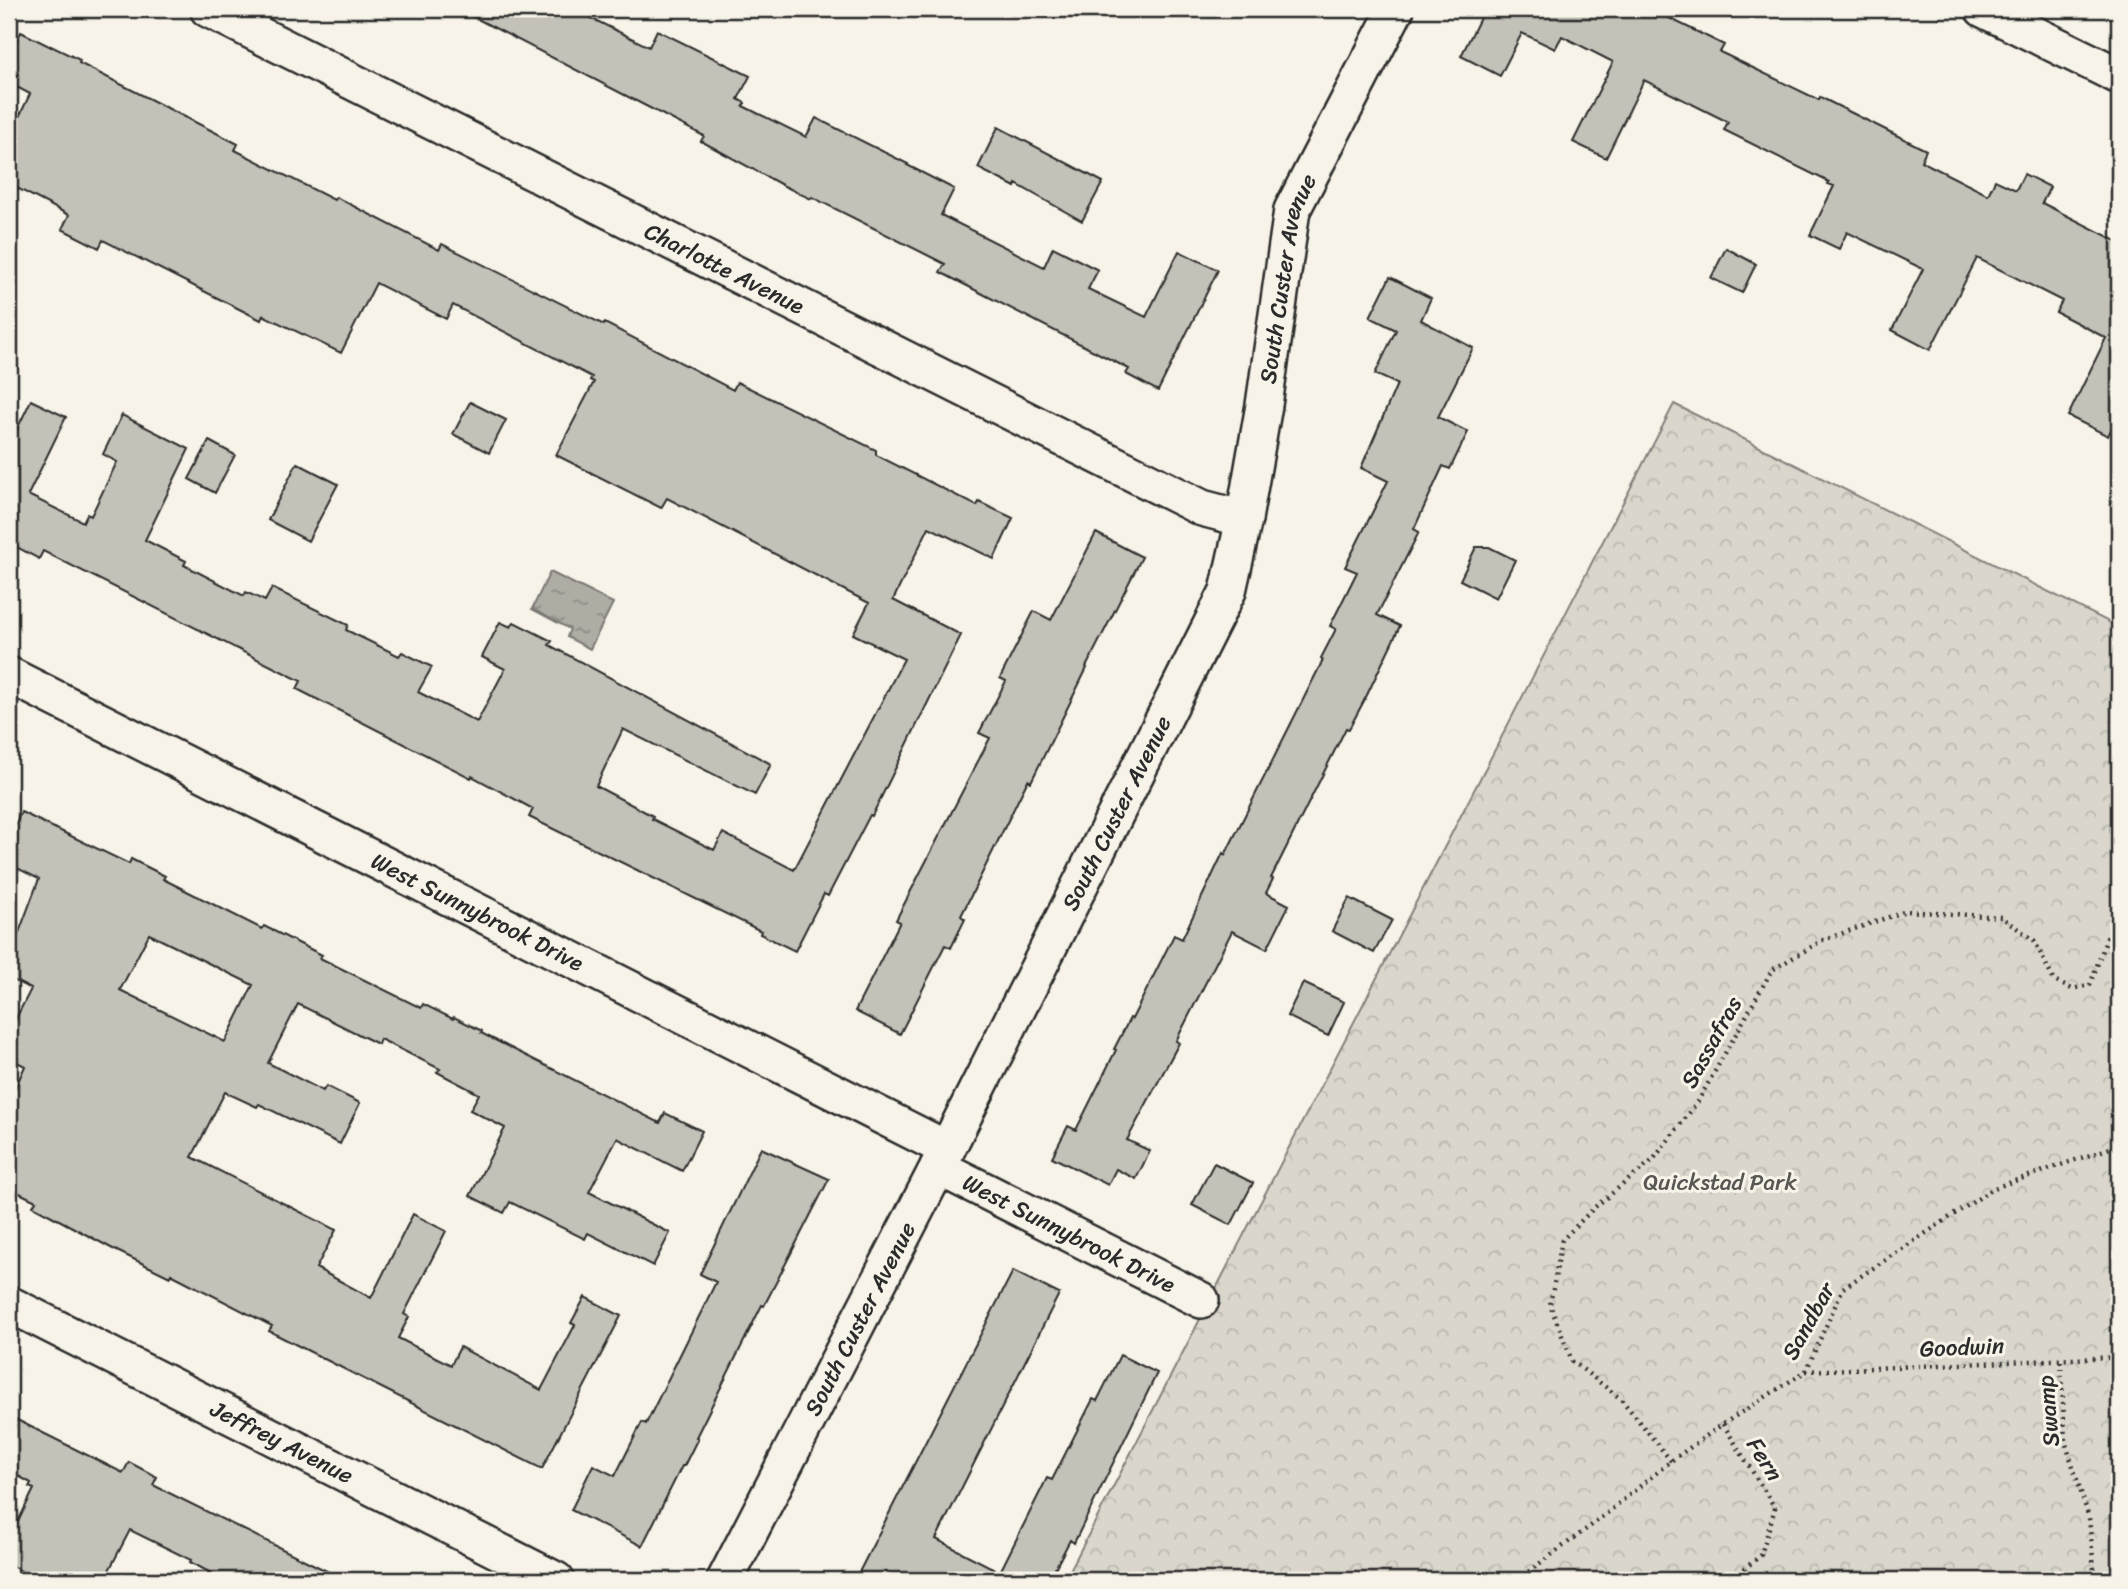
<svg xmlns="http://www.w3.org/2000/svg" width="2128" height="1589" viewBox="0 0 2128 1589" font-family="Sriracha,sans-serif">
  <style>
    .forest { fill: url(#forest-crowns); stroke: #82807c; stroke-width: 2 }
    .water { fill: url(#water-ripples); stroke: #7a7874; stroke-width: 2 }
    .building { fill: #c4c1b9; stroke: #2b2b2b; stroke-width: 2; fill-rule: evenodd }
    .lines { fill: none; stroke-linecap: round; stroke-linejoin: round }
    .minor-casing { stroke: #2b2b2b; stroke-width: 40 }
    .path { stroke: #2b2b2b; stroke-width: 4.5; stroke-dasharray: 2 5; stroke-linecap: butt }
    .minor { stroke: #f7f3e8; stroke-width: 35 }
    .labels { text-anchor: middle; stroke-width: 6; stroke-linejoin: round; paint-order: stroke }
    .street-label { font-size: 23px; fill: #2b2b2b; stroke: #f7f3e8 }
    .park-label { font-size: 23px; fill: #575653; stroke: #f7f3e8 }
  </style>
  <defs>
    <pattern id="forest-crowns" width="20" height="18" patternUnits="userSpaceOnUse" patternTransform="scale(1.75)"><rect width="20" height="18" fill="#dad6cc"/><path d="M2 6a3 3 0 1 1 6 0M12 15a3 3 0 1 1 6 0" fill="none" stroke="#bbb8af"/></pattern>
    <pattern id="water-ripples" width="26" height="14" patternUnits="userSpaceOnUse" patternTransform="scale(1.75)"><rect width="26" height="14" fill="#afaca4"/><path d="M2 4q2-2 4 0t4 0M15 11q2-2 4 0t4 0" fill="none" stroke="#8f8c86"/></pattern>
  </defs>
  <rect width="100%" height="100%" fill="#f7f3e8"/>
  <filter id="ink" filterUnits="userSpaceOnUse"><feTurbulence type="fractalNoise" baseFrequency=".0143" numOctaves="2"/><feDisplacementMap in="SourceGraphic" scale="14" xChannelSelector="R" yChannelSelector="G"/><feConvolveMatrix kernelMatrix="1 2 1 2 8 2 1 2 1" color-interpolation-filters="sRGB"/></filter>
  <g filter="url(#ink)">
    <!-- forest -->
    <path class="forest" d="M 1674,404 L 2119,627 L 2119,1580 L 1065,1580 Z"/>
    <!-- water -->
    <path class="water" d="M 550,572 L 613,603 L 590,649 L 567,637 L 570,629 L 532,609 Z"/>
    <!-- building -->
    <path class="building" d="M 458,9 L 573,9 L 649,47 L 657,30 L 750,76 L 738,99 L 745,103 L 743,106 L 806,137 L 816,118 L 908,164 L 907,165 L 954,189 L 941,215 L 1044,267 L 1053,247 L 1098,270 L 1088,289 L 1146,317 L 1179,251 L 1218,270 L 1158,391 L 1126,374 L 1129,369 L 940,272 L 945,264 L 812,197 L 811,199 L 782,185 L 701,141 L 704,136 Z
      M 1472,9 L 1651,9 L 1724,45 L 1720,52 L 1819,100 L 1820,97 L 1926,150 L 1921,161 L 1988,195 L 1995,180 L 2016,190 L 2024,174 L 2050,187 L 2042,203 L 2119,242 L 2119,414 L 2108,436 L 2068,416 L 2106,338 L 2056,312 L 2062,301 L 1977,258 L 1930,350 L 1892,330 L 1923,269 L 1847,232 L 1839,249 L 1810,235 L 1834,186 L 1828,184 L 1829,182 L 1724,130 L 1728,122 L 1644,80 L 1606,158 L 1573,142 L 1613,62 L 1562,36 L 1555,49 L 1522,33 L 1500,76 L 1461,56 L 1482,14 Z
      M 21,32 L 51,47 L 51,46 L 80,60 L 79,63 L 238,144 L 235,150 L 334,200 L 336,197 L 439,250 L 442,244 L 604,325 L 605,323 L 733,390 L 737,382 L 876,450 L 876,455 L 977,506 L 979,502 L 1013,518 L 994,559 L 929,527 L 893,600 L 961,635 L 872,816 L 870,815 L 828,896 L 824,894 L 795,951 L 760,934 L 761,931 L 529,817 L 533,809 L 472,776 L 471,778 L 297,689 L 301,681 L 43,551 L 39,559 L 9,543 L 9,446 L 31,400 L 66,417 L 28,495 L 83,522 L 87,514 L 91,516 L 117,462 L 103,454 L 122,415 L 189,449 L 145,540 L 186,561 L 184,565 L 244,596 L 246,592 L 265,601 L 272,588 L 348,625 L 346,630 L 399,656 L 402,652 L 432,667 L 418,692 L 477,722 L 505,669 L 482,657 L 500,622 L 511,627 L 514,622 L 552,641 L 549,645 L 771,764 L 755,795 L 623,729 L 596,786 L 653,816 L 652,819 L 714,850 L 723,833 L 794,870 L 904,659 L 853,634 L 869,603 L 667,498 L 661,508 L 556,455 L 594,382 L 590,380 L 592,377 L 453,305 L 446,319 L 376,283 L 341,353 L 263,315 L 261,320 L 103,240 L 99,248 L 62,229 L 69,215 L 9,184 L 9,138 L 30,94 L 9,83 L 9,57 Z
      M 998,127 L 1103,182 L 1082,221 L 1016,184 L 1015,187 L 978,168 Z
      M 1726,248 L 1756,264 L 1742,293 L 1711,278 Z
      M 1390,277 L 1431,298 L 1421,320 L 1473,348 L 1438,417 L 1468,432 L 1450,469 L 1443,466 L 1414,529 L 1419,532 L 1377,615 L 1400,626 L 1366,697 L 1349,729 L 1346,728 L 1271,878 L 1273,879 L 1266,893 L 1289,905 L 1267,949 L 1232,931 L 1176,1041 L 1179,1043 L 1127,1140 L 1150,1151 L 1136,1179 L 1116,1169 L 1108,1185 L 1052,1157 L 1068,1126 L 1076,1130 L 1116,1050 L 1114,1049 L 1130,1018 L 1132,1019 L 1174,935 L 1182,939 L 1223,853 L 1225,855 L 1323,660 L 1321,658 L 1336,629 L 1330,626 L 1357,572 L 1345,567 L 1388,481 L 1361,468 L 1397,384 L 1375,374 L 1396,330 L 1370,317 Z
      M 470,402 L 506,420 L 489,453 L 453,434 Z
      M 209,441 L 235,455 L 215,493 L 189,479 Z
      M 297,463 L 338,484 L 308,541 L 268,520 Z
      M 1096,533 L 1142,557 L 1086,667 L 1087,668 L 1031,782 L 1028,780 L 961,916 L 965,919 L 951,948 L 945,945 L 900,1034 L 855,1011 L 900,922 L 896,920 L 918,877 L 990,738 L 979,733 L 1006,681 L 1000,678 L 1034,611 L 1051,620 Z
      M 1476,547 L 1489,547 L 1515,560 L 1496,598 L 1460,580 Z
      M 21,812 L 129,864 L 131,859 L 165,876 L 163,879 L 262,929 L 264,926 L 322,955 L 320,958 L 421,1008 L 423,1004 L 453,1019 L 454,1017 L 482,1031 L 481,1033 L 660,1123 L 665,1113 L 702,1131 L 682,1171 L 617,1138 L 589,1192 L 670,1233 L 653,1266 L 588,1233 L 585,1239 L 510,1202 L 504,1213 L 470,1196 L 505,1128 L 470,1110 L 479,1094 L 437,1072 L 440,1069 L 380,1039 L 378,1044 L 298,1004 L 268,1063 L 323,1091 L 326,1086 L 360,1103 L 340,1144 L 259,1104 L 257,1107 L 225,1092 L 192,1157 L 336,1230 L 316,1268 L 371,1298 L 413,1214 L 446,1231 L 404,1314 L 409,1317 L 398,1338 L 451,1365 L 460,1347 L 541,1390 L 575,1325 L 571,1323 L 585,1297 L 621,1316 L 542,1469 L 269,1331 L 272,1326 L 171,1274 L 170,1277 L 113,1249 L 33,1206 L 36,1201 L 9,1188 L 9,1102 L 25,1066 L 9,1058 L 9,1032 L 31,989 L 9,978 L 9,930 L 18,935 L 39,879 L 9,864 L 9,837 ZM 149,934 L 253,985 L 225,1042 L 120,990 Z
      M 1349,898 L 1392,920 L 1374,953 L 1332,931 Z
      M 1303,983 L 1344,1002 L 1328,1036 L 1287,1016 Z
      M 761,1148 L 829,1179 L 764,1306 L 762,1305 L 696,1437 L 698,1438 L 684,1466 L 682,1466 L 642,1546 L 571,1510 L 593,1465 L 615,1476 L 642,1422 L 646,1424 L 716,1282 L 700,1274 Z
      M 1214,1163 L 1253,1183 L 1231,1225 L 1192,1205 Z
      M 1013,1271 L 1059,1294 L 936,1539 L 1000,1572 L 1047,1478 L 1052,1480 L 1093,1399 L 1097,1401 L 1120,1355 L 1157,1373 L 1074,1543 L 1070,1540 L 1049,1580 L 855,1580 Z
      M 9,1416 L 123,1473 L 129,1462 L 157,1477 L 153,1485 L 345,1580 L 224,1580 L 190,1562 L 191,1560 L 130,1530 L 104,1580 L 39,1580 L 9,1565 L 9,1540 L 34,1489 L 29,1487 L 31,1483 L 9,1471 Z"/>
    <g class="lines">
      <!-- minor casing -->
      <g class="minor-casing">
        <g id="minor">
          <path id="s1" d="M 208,9 L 1202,508 L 1244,519"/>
          <path d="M 1983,9 L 2119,76"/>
          <path id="s2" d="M 9,675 L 947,1149"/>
          <path id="s3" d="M 938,1167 L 1201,1300"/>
          <path id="s4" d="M 9,1304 L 556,1580"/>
          <path id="s5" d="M 725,1580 L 938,1167 L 1228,591 L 1244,519 L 1264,405 L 1292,210 L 1396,9"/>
        </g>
      </g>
      <!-- path -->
      <path class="path" d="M 2061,1361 L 2065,1441 L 2089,1518 L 2095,1580
        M 1806,1371 L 2119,1357
        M 1723,1424 L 1775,1508 L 1761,1555 L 1731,1580
        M 1671,1461 L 1621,1399 L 1572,1361 L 1550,1305 L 1562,1240 L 1595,1207 L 1653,1160 L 1697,1103 L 1772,970 L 1823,940 L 1906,911 L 2001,917 L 2034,940 L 2054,981 L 2072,989 L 2090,985 L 2107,938 L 2119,934
        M 1517,1580 L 1596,1522 L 1671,1461 L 1723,1424 L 1806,1371 L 1843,1288 L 1994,1188 L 2119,1145"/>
      <!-- minor -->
      <use href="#minor" class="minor"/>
    </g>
  </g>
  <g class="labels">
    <!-- street labels -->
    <g class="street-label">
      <text dy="8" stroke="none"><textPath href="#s1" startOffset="578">Charlotte Avenue</textPath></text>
      <text dy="8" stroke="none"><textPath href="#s5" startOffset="1428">South Custer Avenue</textPath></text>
      <text dy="8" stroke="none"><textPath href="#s5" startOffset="861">South Custer Avenue</textPath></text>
      <text dy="8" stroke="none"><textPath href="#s2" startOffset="525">West Sunnybrook Drive</textPath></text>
      <text transform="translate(1711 1042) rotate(-61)" y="8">Sassafras</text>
      <text dy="8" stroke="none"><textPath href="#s3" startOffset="147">West Sunnybrook Drive</textPath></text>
      <text dy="8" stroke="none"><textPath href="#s5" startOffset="294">South Custer Avenue</textPath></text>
      <text transform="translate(1808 1321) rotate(-61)" y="8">Sandbar</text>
      <text transform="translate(1962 1347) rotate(-2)" y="8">Goodwin</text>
      <text transform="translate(2048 1411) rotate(-95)" y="8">Swamp</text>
      <text dy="8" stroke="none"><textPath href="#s4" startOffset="306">Jeffrey Avenue</textPath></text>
      <text transform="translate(1765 1459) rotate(58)" y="8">Fern</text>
    </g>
    <!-- park labels -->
    <g class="park-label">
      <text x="1720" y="1190">Quickstad Park</text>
    </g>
  </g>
  <!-- margin -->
  <rect width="2128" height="1589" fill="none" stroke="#f7f3e8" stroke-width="35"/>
  <rect x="18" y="18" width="2093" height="1554" fill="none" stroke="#2b2b2b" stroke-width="2.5" filter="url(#ink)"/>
</svg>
